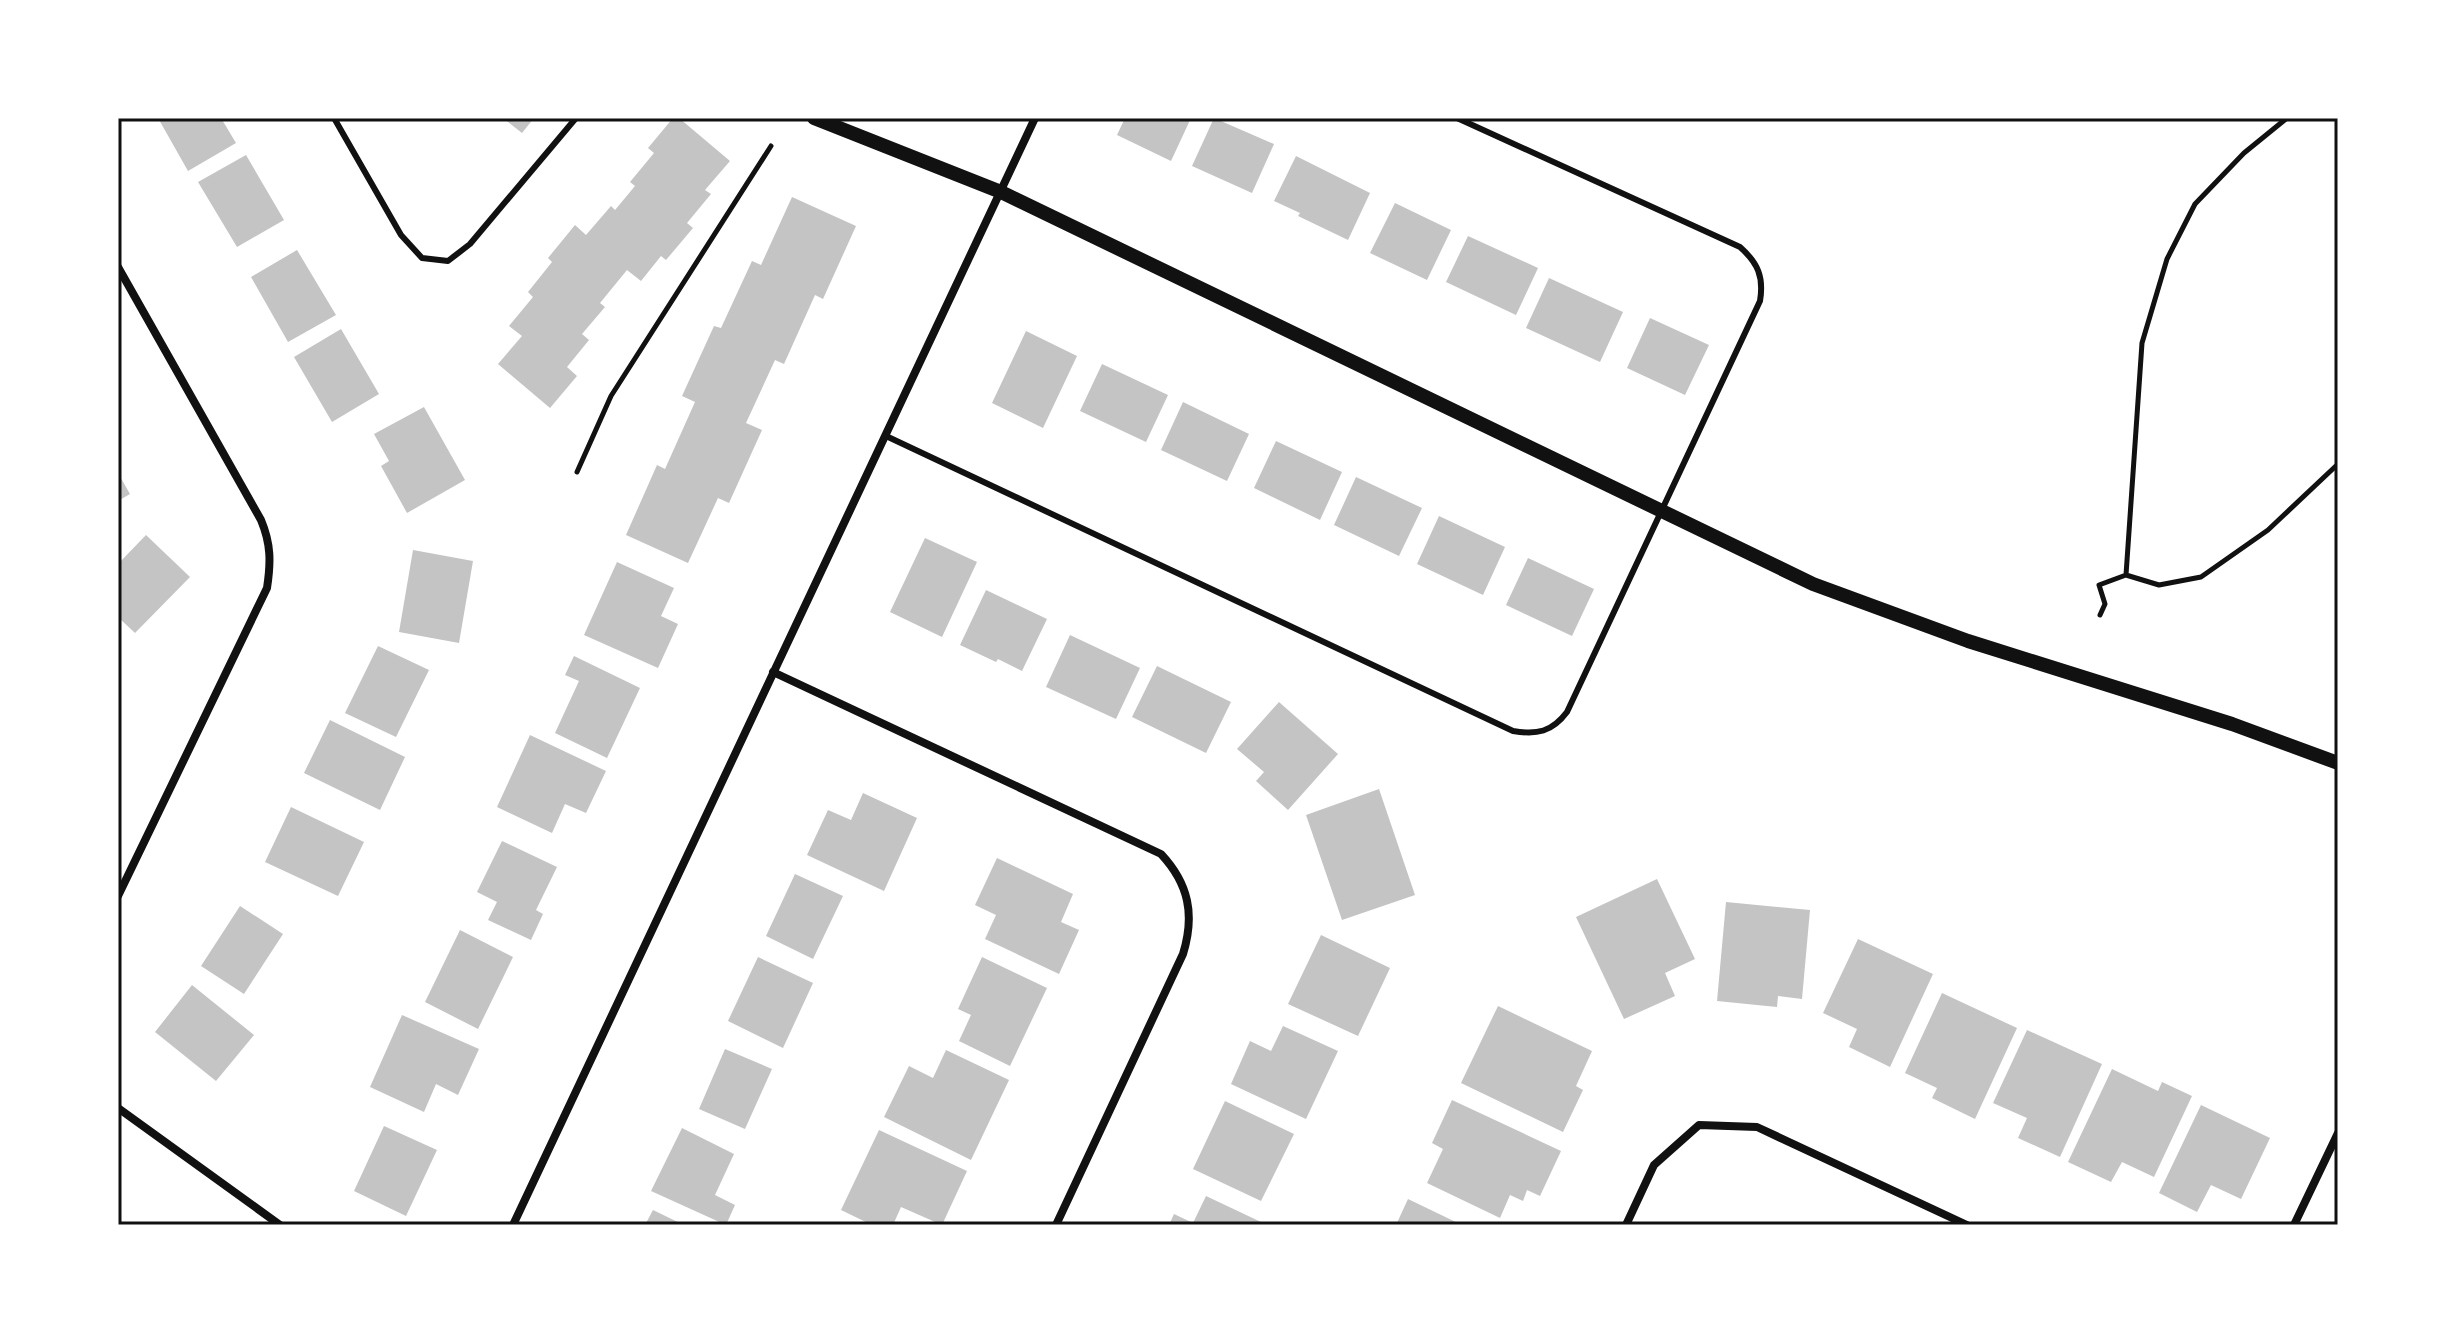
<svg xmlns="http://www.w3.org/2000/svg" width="2456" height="1343" viewBox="0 0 2456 1343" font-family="Manrope,sans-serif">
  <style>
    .building { fill: #c4c4c4 }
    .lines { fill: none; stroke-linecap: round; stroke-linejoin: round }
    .path { stroke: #111; stroke-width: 5 }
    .service { stroke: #111; stroke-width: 6 }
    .minor { stroke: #111; stroke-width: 8 }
    .tertiary { stroke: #111; stroke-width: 14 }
    .neatline { fill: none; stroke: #111; stroke-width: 3 }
  </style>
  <rect width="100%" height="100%" fill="#fff"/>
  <!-- building -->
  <path class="building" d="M 158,118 L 221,118 L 236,143 L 188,171 Z
    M 503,118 L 534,118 L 522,133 Z
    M 673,118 L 679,118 L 730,161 L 705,190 L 711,194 L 687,223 L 693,228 L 666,260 L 661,256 L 641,281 L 627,270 L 600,303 L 605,307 L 582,334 L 589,340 L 567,367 L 577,376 L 550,408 L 498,364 L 522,336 L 509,326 L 533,297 L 528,292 L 552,262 L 548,258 L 575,225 L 586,235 L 611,206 L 615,210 L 635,186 L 630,182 L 654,153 L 648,148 Z
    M 1125,118 L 1191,118 L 1171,161 L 1117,135 Z
    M 1214,118 L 1274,144 L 1252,193 L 1192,166 Z
    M 246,155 L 284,220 L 237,247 L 198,182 Z
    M 1296,156 L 1370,193 L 1348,240 L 1298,216 L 1300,213 L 1274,201 Z
    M 792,197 L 856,226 L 823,299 L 815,295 L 784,364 L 775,360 L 746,423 L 762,430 L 729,503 L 718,498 L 688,563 L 626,535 L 657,465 L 665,469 L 695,402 L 682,396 L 714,326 L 721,328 L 752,261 L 761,265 Z
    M 1395,203 L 1451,230 L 1427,280 L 1370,253 Z
    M 1468,236 L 1538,268 L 1516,315 L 1446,282 Z
    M 297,250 L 336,315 L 288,342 L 251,277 Z
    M 1549,278 L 1623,312 L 1600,362 L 1526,328 Z
    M 1650,318 L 1709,345 L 1685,395 L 1627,368 Z
    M 341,329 L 379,394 L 332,422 L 294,357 Z
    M 1026,331 L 1077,356 L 1043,428 L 992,403 Z
    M 1102,364 L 1168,395 L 1146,442 L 1080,411 Z
    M 1183,402 L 1249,434 L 1227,481 L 1161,450 Z
    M 424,407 L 465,480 L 407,513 L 381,466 L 389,461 L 374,434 Z
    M 1276,441 L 1342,472 L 1320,520 L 1254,488 Z
    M 118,473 L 130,494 L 118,501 Z
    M 1356,477 L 1422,508 L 1399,556 L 1334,525 Z
    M 1439,516 L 1505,547 L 1483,595 L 1417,564 Z
    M 146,535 L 190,577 L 135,633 L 118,617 L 118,564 Z
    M 925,538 L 977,562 L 942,637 L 890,612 Z
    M 413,550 L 473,561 L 459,643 L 399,632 Z
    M 1528,558 L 1594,589 L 1572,636 L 1506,605 Z
    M 617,562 L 674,588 L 661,616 L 678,624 L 658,668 L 584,635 Z
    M 986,590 L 1047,619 L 1022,671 L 998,659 L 996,662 L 960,645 Z
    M 1070,635 L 1140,668 L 1116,719 L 1046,687 Z
    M 378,646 L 429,670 L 396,737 L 345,713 Z
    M 574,656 L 640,688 L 607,758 L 555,733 L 579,681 L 565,675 Z
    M 1157,666 L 1231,702 L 1206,753 L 1132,717 Z
    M 1279,702 L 1338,754 L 1288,810 L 1256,781 L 1264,772 L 1237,749 Z
    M 330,720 L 405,757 L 380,810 L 304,773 Z
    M 530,735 L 606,771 L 586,813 L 565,804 L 552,833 L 497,807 Z
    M 1379,789 L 1415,895 L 1342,920 L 1306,815 Z
    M 863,793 L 917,818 L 884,891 L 807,855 L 828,810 L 851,820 Z
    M 291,807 L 364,842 L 338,896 L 265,862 Z
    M 502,841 L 557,867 L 536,910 L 543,914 L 531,940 L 488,920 L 497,902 L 477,892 Z
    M 997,858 L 1073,894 L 1061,922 L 1079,930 L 1059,974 L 985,939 L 996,915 L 975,905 Z
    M 795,874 L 843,896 L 813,959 L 766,936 Z
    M 1657,879 L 1695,959 L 1665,973 L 1675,996 L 1624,1019 L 1576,917 Z
    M 1726,902 L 1810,910 L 1802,999 L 1778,996 L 1777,1007 L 1717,1001 Z
    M 240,906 L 283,934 L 244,994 L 201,966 Z
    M 460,930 L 513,957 L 478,1029 L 425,1002 Z
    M 1321,935 L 1390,968 L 1358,1036 L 1288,1004 Z
    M 1858,939 L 1933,974 L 1890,1067 L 1849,1047 L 1857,1029 L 1823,1013 Z
    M 758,957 L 813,983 L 783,1048 L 728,1021 Z
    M 982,957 L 1047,988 L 1010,1066 L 959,1041 L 971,1015 L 958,1009 Z
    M 192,985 L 254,1035 L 216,1081 L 155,1032 Z
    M 1942,993 L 2017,1028 L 1975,1119 L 1932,1098 L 1937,1088 L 1905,1073 Z
    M 1498,1006 L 1592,1051 L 1576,1086 L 1583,1090 L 1563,1132 L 1461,1083 Z
    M 402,1015 L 479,1049 L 458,1095 L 436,1084 L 424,1112 L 370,1087 Z
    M 1283,1026 L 1338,1051 L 1306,1119 L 1231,1084 L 1250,1041 L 1271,1051 Z
    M 2027,1030 L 2102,1064 L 2060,1157 L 2018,1138 L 2027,1118 L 1993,1103 Z
    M 725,1049 L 772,1069 L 745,1129 L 699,1109 Z
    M 946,1050 L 1009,1080 L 971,1160 L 884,1117 L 909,1066 L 933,1078 Z
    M 2112,1069 L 2158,1091 L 2162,1082 L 2192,1096 L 2154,1177 L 2122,1162 L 2111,1182 L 2068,1162 Z
    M 1452,1100 L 1561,1151 L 1540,1196 L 1527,1190 L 1523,1201 L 1510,1195 L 1500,1218 L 1427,1183 L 1443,1149 L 1432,1143 Z
    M 1225,1101 L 1294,1134 L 1261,1201 L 1193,1169 Z
    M 2201,1105 L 2270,1138 L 2241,1199 L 2211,1185 L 2197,1212 L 2159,1193 Z
    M 384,1126 L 437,1150 L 406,1216 L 354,1191 Z
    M 682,1128 L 734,1154 L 715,1195 L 735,1205 L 726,1225 L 651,1191 Z
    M 879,1130 L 967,1171 L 942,1225 L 901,1207 L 893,1225 L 872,1225 L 841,1210 Z
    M 1206,1196 L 1261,1222 L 1260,1225 L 1169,1225 L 1174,1214 L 1193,1223 Z
    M 1408,1199 L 1462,1225 L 1396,1225 Z
    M 653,1210 L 684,1225 L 645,1225 Z"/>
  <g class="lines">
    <!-- path -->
    <path class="path" d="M 577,472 L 611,396 L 771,146
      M 2126,575 L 2142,343 L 2167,259 L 2195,204 L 2244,153 L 2287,118
      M 2100,615 L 2105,604 L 2099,585 L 2126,575 L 2159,585 L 2201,577 L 2268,530 L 2338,464"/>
    <!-- service -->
    <path class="service" d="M 334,118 L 401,235 L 422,258 L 448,261 L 470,244 L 576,118
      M 886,436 L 1513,731 C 1537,735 1552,732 1567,712 L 1760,301 C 1764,277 1758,263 1740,247 L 1457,118"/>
    <!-- minor -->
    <path class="minor" d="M 118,267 L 261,520 C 271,544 271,562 267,588 L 118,896
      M 773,672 L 1161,854 C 1189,884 1195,915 1183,954 L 1056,1225
      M 118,1108 L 280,1225
      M 513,1225 L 1035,118
      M 1626,1225 L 1654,1165 L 1699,1125 L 1757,1127 L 1967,1225
      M 2294,1225 L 2338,1133"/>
    <!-- tertiary -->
    <path class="tertiary" d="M 814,118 L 1001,192 L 1813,584 L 1968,641 L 2232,724 L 2338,763"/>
  </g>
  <!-- border -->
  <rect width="2456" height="1343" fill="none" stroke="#ffffff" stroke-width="240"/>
  <rect x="120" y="120" width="2216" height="1103" class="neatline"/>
</svg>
